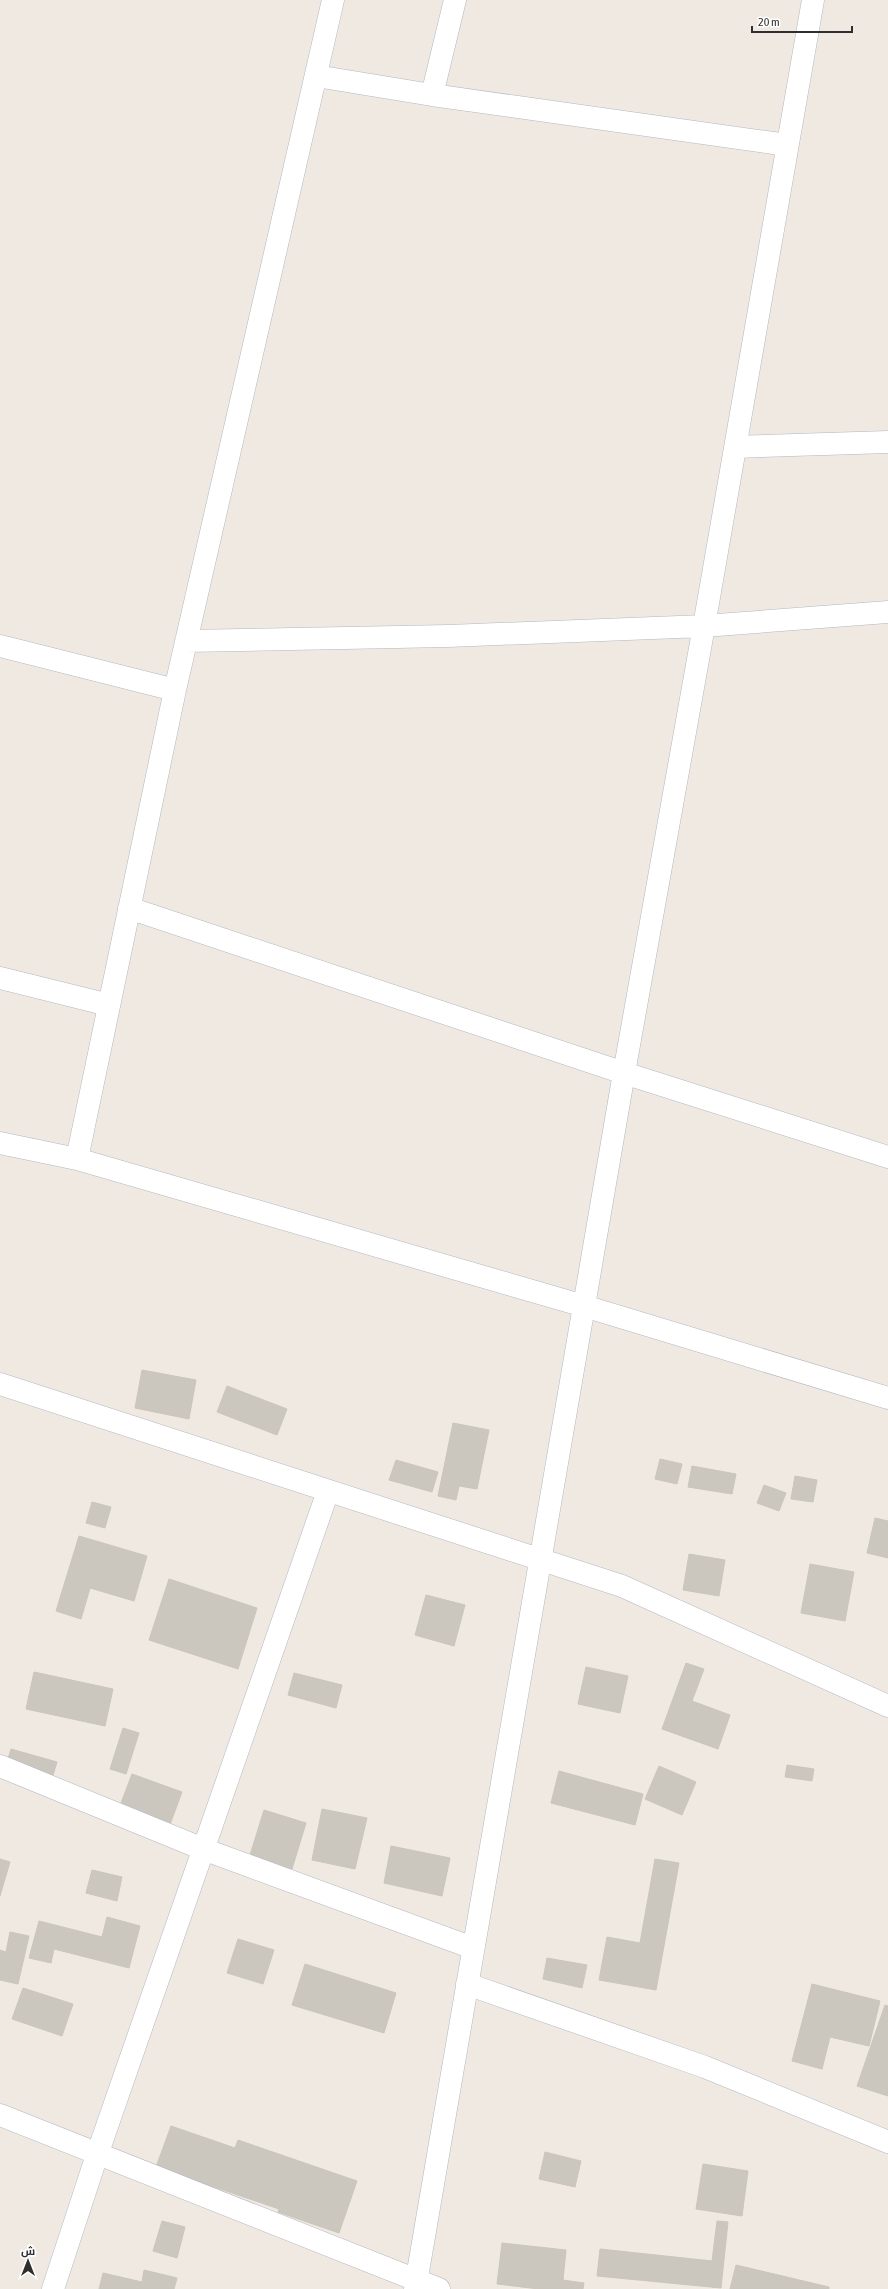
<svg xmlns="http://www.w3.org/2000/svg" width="888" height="2289" viewBox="0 0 888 2289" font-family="'Asap Condensed',Cairo,sans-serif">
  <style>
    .building { fill: #cbc7bf; stroke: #cbc5ba }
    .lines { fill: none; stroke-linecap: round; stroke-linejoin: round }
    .street-casing { stroke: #b4b7c1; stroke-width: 23 }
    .street { stroke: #fff; stroke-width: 22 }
  </style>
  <rect width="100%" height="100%" fill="#efe9e1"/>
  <!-- building -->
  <path class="building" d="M 142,1370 L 196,1380 L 189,1419 L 135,1408 Z
    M 227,1386 L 287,1409 L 277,1435 L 217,1412 Z
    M 453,1423 L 489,1430 L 477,1489 L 459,1486 L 456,1500 L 438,1496 Z
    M 660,1459 L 682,1464 L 677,1484 L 655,1479 Z
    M 396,1460 L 438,1472 L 432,1492 L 389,1480 Z
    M 692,1466 L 736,1474 L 732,1494 L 688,1487 Z
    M 795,1476 L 817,1480 L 813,1502 L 791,1499 Z
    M 764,1485 L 786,1493 L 779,1511 L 757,1503 Z
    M 92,1502 L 111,1507 L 105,1528 L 86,1523 Z
    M 875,1518 L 888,1521 L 888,1558 L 867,1553 Z
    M 79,1536 L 147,1556 L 134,1601 L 90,1588 L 81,1619 L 56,1611 Z
    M 689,1554 L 725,1560 L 719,1596 L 683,1590 Z
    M 810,1564 L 854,1572 L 845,1621 L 801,1613 Z
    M 169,1579 L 257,1608 L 238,1669 L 149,1640 Z
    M 426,1595 L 465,1605 L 454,1646 L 415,1635 Z
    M 686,1663 L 704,1669 L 692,1701 L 730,1715 L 718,1749 L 662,1729 Z
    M 586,1667 L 628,1676 L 620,1713 L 578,1704 Z
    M 34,1672 L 113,1689 L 105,1726 L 26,1709 Z
    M 294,1673 L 342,1685 L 336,1708 L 288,1695 Z
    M 123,1728 L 139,1733 L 126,1774 L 110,1769 Z
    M 11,1749 L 57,1762 L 51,1782 L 5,1769 Z
    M 787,1765 L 814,1769 L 812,1781 L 785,1777 Z
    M 659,1766 L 696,1782 L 682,1815 L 645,1799 Z
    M 559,1771 L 643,1794 L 635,1825 L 551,1803 Z
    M 132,1774 L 182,1792 L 168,1830 L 118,1811 Z
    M 322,1809 L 367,1818 L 355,1869 L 312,1860 Z
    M 264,1810 L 306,1823 L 292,1869 L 250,1855 Z
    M 391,1846 L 450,1858 L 442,1896 L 384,1883 Z
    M 0,1859 L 10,1862 L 0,1896 Z
    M 655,1859 L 679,1863 L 656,1990 L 599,1980 L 607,1937 L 640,1943 Z
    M 92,1870 L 122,1877 L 117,1901 L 86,1893 Z
    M 107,1917 L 140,1926 L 129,1968 L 54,1949 L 51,1963 L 29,1958 L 39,1921 L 102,1937 Z
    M 10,1932 L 29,1936 L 18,1984 L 0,1980 L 0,1950 L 6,1952 Z
    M 238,1939 L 274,1950 L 263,1984 L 227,1973 Z
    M 547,1958 L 587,1965 L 582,1988 L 543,1979 Z
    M 305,1964 L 396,1993 L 384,2033 L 292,2005 Z
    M 812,1984 L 880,2001 L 869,2046 L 830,2037 L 822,2069 L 792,2061 Z
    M 23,1988 L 73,2004 L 62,2036 L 12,2019 Z
    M 885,2005 L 888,2006 L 888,2096 L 857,2086 Z
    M 171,2126 L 235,2148 L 238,2140 L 357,2181 L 339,2233 L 278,2212 L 279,2209 L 156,2167 Z
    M 545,2152 L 581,2161 L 575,2187 L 539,2179 Z
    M 703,2164 L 748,2171 L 742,2216 L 696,2209 Z
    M 162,2221 L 185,2227 L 177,2258 L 153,2251 Z
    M 717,2221 L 728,2222 L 721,2288 L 597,2276 L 600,2249 L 712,2261 Z
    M 502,2243 L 566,2250 L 563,2280 L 584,2283 L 583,2289 L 539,2289 L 497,2284 Z
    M 736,2265 L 829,2287 L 829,2289 L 730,2289 Z
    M 144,2270 L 177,2278 L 174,2289 L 99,2289 L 103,2273 L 142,2282 Z"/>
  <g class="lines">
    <!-- street casing -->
    <g class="street-casing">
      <path id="street" d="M 316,76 L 432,95 L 787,145
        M 432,95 L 455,0
        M 735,447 L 888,442
        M 186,641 L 448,636 L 704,626 L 888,612
        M 0,646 L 175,690
        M 129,908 L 624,1073 L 888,1157
        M 0,978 L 109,1005
        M 0,1143 L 77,1159 L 584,1306 L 888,1398
        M 77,1159 L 175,690 L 333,0
        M 0,1384 L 622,1586 L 888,1706
        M 0,1766 L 203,1849 L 473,1948
        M 467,1984 L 705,2067 L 888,2142
        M 0,2115 L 439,2289
        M 53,2289 L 97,2155 L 328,1491
        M 415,2289 L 624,1073 L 704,626 L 813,0"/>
    </g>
    <!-- street -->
    <use href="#street" class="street"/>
  </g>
  <!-- north arrow -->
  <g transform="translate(28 2261)" stroke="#ffffff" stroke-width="3" paint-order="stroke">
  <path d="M0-3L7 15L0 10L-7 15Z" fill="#2e2e2e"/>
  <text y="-6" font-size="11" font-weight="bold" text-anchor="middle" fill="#2e2e2e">ش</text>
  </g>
  <!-- scale -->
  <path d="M752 26v6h100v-6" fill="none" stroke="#2e2e2e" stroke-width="2"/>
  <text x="758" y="26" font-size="12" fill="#2e2e2e" stroke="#ffffff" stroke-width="3" paint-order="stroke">20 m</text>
</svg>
